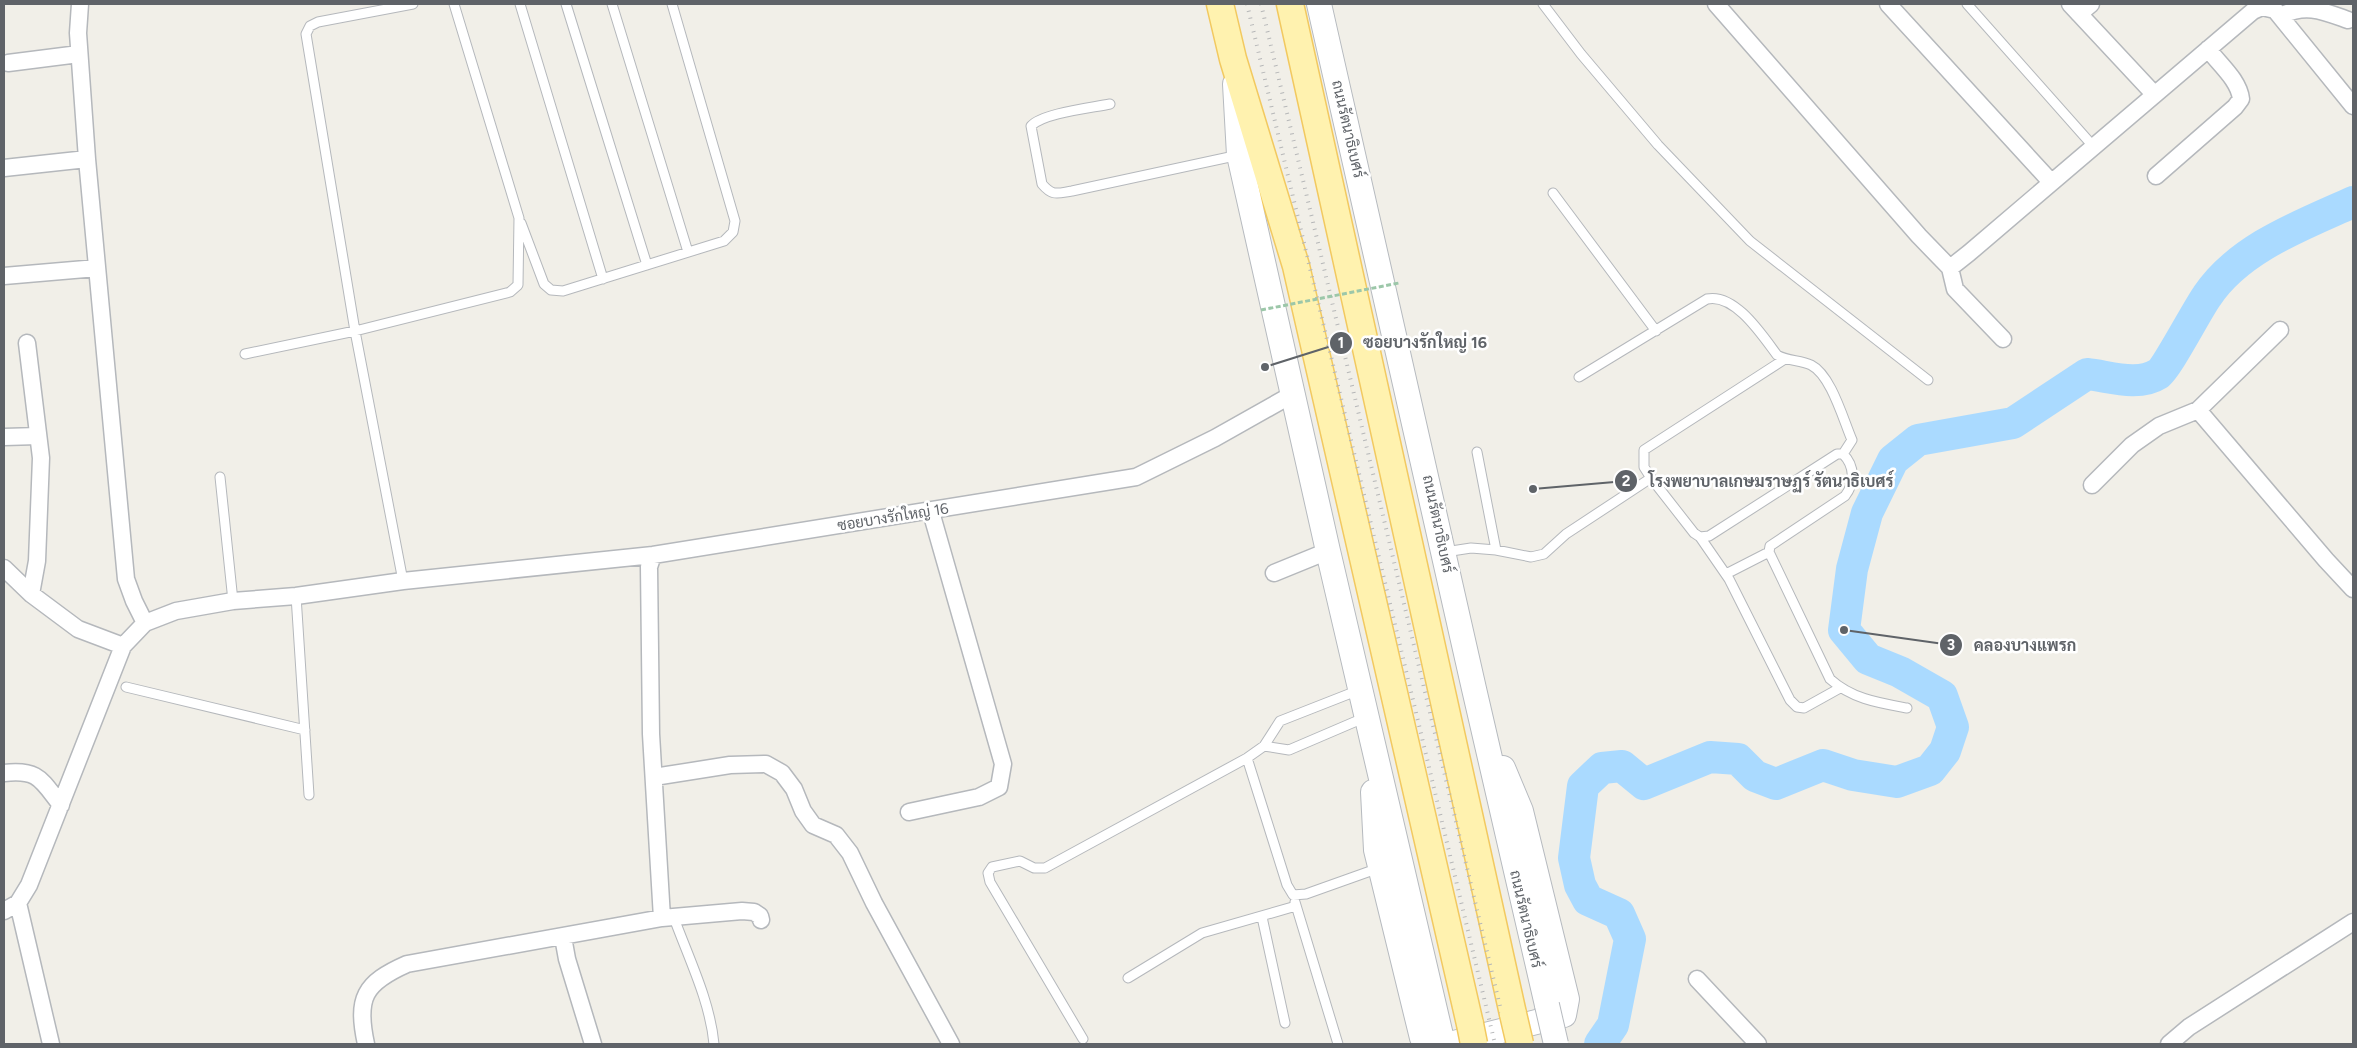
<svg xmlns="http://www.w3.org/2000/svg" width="2357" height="1048" viewBox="0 0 2357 1048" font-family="Figtree,Sarabun,sans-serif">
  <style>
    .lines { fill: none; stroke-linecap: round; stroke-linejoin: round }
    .river { stroke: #aadaff; stroke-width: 32 }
    .lane-casing { stroke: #b5b8bc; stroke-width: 11 }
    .street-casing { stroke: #b5b8bc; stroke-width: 19 }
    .secondary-casing { stroke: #b6babf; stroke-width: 26 }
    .primary-casing { stroke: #f2c960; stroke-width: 29 }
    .lane { stroke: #fff; stroke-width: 9 }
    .street { stroke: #fff; stroke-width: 16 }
    .secondary { stroke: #fff; stroke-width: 24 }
    .primary { stroke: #fff2af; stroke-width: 26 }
    .rail { stroke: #b6b7b8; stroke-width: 4; stroke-dasharray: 1 6; stroke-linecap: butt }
    .secondary-bridge-casing { stroke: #b6babf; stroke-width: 26; stroke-linecap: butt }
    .primary-bridge-casing { stroke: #f2c960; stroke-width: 29; stroke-linecap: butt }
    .path-bridge { stroke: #9cc7a9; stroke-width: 3; stroke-dasharray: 5 2.5; stroke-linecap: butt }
    .secondary-bridge { stroke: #fff; stroke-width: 24 }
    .primary-bridge { stroke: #fff2af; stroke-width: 26 }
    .labels { text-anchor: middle; stroke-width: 5; stroke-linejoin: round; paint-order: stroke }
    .street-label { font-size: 15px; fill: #5f6368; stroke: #fff }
    .leader { fill: none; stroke: #5f6368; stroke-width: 2 }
    .callout-dot { fill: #5f6368; stroke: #fff; stroke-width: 2 }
    .mark-label { font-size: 15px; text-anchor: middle; font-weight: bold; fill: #fff }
    .callout-label { font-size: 16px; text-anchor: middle; font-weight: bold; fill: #5f6368; stroke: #fff; stroke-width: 5; stroke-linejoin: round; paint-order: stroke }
  </style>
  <rect width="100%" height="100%" fill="#f1efe8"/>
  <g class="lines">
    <!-- river -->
    <path class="river" d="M 1600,1044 L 1613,1025 L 1630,939 L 1619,914 L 1588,900 L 1580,885 L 1574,858 L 1583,786 L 1602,768 L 1622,766 L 1644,784 L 1710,757 L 1738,759 L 1755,776 L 1776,784 L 1823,765 L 1853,775 L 1897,782 L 1930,770 L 1945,751 L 1953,727 L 1942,696 L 1900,672 L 1868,659 L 1844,630 L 1852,569 L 1867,513 L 1893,460 L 1918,440 L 2013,423 L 2087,374 C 2108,376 2138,387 2158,374 C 2167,368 2197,310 2207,296 C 2239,248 2302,225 2353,202"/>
    <!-- lane casing -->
    <g class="lane-casing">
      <path id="lane" d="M 520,4 L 603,279
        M 566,4 L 647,265
        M 612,4 L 688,252
        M 1543,4 L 1581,54 L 1658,145 L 1750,241 L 1928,380
        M 1967,4 L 2093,146
        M 1110,104 C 1091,108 1043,113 1031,126 L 1042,184 C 1053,197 1058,193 1072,191 L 1239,155
        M 1553,193 L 1656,331
        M 521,223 L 544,284 L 551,290 L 563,291 L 724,241 L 733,232 L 735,221 L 672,4
        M 245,354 L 355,331 L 510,292 L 518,285 L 519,218 L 454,4
        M 1579,377 L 1707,299 C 1735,293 1762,335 1777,355 C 1787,361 1800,360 1811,365 C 1831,375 1843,419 1852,440 L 1843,454
        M 1477,452 L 1496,550
        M 220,477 L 233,601
        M 1651,478 L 1644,467 L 1644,450 L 1785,359
        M 1700,537 L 1729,579 L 1790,700 L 1797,707 L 1804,708 L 1840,688
        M 1445,552 L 1471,548 L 1496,550 L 1531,557 L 1544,554 L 1566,534 L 1651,478 L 1694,533 L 1700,537 L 1709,536 L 1837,454 L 1843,454 C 1855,466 1855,483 1845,496 L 1770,546 L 1769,552 L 1830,679 C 1852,699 1879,703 1907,708
        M 1726,574 L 1769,552
        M 403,581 L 355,331 L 306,34 L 310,26 L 318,22 L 413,4
        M 296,596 L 309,795
        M 126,687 L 305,730
        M 1264,746 L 1289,750 L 1366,717
        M 1247,758 L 1287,885 L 1293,895 L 1306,894 L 1379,868
        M 1295,902 L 1338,1044
        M 1262,917 L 1285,1023
        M 674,918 C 689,959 710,1001 714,1044
        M 1128,978 L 1202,933 L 1296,906
        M 1083,1039 L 990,882 L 988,873 L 992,867 L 1020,861 L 1034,868 L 1045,868 L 1247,758 L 1264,746 L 1280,721 L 1359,690"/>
    </g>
    <!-- street casing -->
    <g class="street-casing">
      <path id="street" d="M 80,4 L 78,33 L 87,159 L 126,579 L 134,601 L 145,623
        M 1716,4 L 1919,236 L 1950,268 L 1955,289 L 2003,339
        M 1888,4 L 2051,182
        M 2070,4 L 2154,94
        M 2079,14 L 2091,4
        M 2280,16 C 2306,3 2323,11 2348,20
        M 8,63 L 79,54
        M 4,168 L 87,159
        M 2156,176 L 2235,107 L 2241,99 C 2239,80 2219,64 2208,49
        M 1950,268 L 1969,253 L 2253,11 L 2262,7 L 2275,10 L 2353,106
        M 4,276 L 97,268
        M 27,343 L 41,458 L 37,561 L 31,594
        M 2198,410 L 2326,560 L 2353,589
        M 4,437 L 38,436
        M 2092,485 L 2132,445 L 2159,426 L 2198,410 L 2280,330
        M 4,568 L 31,594 L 78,629 L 123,646
        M 1274,573 L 1328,551
        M 4,773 C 39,769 41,780 61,805
        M 654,777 L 730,765 L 766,764 L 782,773 L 794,789 L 803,811 L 813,825 L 836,835 L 850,853 L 874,903 L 951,1044
        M 909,812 L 979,797 L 999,787 L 1003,764 L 931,512
        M 18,903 L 51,1044
        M 4,911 L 18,903 L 29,885 L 123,646 L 145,623 L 176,611 L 233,601 L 296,596 L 403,581 L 653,555 L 1136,477 L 1215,438 L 1293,394
        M 662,918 L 742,911 L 754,912 L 760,916 L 761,920
        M 563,937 L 567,959 L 593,1044
        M 1697,979 L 1758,1044
        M 366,1044 C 356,998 364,983 407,964 L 662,918 L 651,734 L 649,567 L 653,555
        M 2169,1044 L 2189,1027 L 2353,922"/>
    </g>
    <!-- secondary casing -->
    <g class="secondary-casing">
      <path id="secondary" d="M 1319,4 C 1397,337 1468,672 1547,1005
        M 1235,84 L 1239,155 L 1328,551 L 1443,1044
        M 1373,792 L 1376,850 L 1422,1038 L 1428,1044
        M 1450,1044 L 1564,1015 L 1567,999 L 1521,811 L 1503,768"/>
    </g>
    <!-- primary casing -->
    <g class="primary-casing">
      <path id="primary" d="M 1220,4 L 1233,59 L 1296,266 L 1470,1024
        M 1290,4 L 1513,1014"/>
    </g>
    <!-- lane -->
    <use href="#lane" class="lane"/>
    <!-- street -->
    <use href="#street" class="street"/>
    <!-- secondary -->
    <use href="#secondary" class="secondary"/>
    <!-- primary -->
    <use href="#primary" class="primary"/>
    <!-- rail -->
    <path class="rail" d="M 1247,4 L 1495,1044
      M 1261,4 L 1509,1044"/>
    <!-- secondary-bridge casing -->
    <g class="secondary-bridge-casing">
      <path id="secondary-bridge" d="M 1547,1005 L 1556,1044"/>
    </g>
    <!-- primary-bridge casing -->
    <g class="primary-bridge-casing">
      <path id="primary-bridge" d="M 1513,1014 L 1520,1044
        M 1470,1024 L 1474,1044"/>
    </g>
    <!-- path-bridge -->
    <path class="path-bridge" d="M 1261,310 L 1399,283"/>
    <!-- secondary-bridge -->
    <use href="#secondary-bridge" class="secondary-bridge"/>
    <!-- primary-bridge -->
    <use href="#primary-bridge" class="primary-bridge"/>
  </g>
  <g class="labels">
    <!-- street labels -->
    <g class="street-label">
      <text transform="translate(1348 129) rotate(77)" y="5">ถนนรัตนาธิเบศร์</text>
      <text transform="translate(893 517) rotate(-9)" y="5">ซอยบางรักใหญ่ 16</text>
      <text transform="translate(1438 524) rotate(78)" y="5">ถนนรัตนาธิเบศร์</text>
      <text transform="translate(1526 919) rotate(77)" y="5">ถนนรัตนาธิเบศร์</text>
    </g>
  </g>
  <!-- callouts -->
  <path class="leader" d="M1265 367L1341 343M1533 489L1626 481M1844 630L1951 645"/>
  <g class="callout-dot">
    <circle cx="1265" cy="367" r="5"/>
    <circle cx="1533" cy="489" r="5"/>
    <circle cx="1844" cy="630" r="5"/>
    <circle cx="1341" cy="343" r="12"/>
    <circle cx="1626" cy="481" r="12"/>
    <circle cx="1951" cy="645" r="12"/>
  </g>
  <g class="mark-label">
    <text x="1341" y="348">1</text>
    <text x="1626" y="486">2</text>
    <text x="1951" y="650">3</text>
  </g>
  <g class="callout-label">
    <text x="1425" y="348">ซอยบางรักใหญ่ 16</text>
    <text x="1771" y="487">โรงพยาบาลเกษมราษฏร์ รัตนาธิเบศร์</text>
    <text x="2025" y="651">คลองบางแพรก</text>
  </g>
  <!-- border -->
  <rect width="2357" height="1048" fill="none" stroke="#5f6368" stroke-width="10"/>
</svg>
